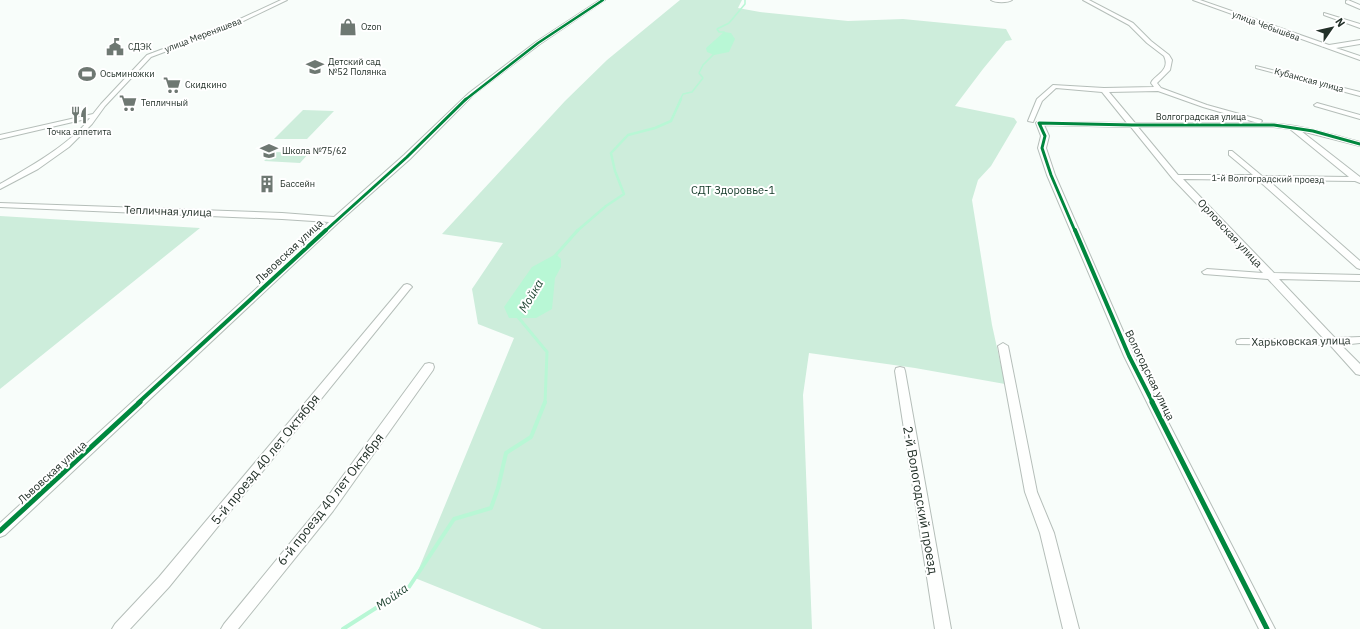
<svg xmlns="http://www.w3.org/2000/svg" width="1360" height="629" viewBox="0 0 1360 629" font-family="'IBM Plex Sans',sans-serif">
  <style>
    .green { fill: #cdeddb }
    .water { fill: #b8f7d5 }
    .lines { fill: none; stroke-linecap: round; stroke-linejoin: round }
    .stream-far3 { stroke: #b8f7d5; stroke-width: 1.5 }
    .stream-far2 { stroke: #b8f7d5; stroke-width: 2.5 }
    .stream-far1 { stroke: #b8f7d5; stroke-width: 3 }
    .stream { stroke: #b8f7d5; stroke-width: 4 }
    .minor-casing { stroke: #b5beb9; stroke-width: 2 }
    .minor { fill: #fefffe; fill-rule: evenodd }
    .cycleway-far3-casing { stroke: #fff; stroke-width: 4 }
    .cycleway-far2-casing { stroke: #fff; stroke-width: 5 }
    .cycleway-far1-casing { stroke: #fff; stroke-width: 6 }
    .cycleway-casing { stroke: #fff; stroke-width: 8 }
    .cycleway-far3 { stroke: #00873e; stroke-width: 2.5 }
    .cycleway-far2 { stroke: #00873e; stroke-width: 3 }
    .cycleway-far1 { stroke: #00873e; stroke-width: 4 }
    .cycleway { stroke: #00873e; stroke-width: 5 }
    .labels { text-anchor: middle; stroke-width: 4; stroke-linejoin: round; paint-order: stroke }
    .far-street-label { font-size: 9px; fill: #233129; stroke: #fff }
    .far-poi-label { font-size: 9px; fill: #233129; stroke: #fff; text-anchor: start }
    .park-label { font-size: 11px; fill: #0e3523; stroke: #fff }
    .street-label { font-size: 11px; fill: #233129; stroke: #fff }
    .water-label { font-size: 12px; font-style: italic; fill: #1d422f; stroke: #fff }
    .near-street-label { font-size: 13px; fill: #233129; stroke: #fff }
  </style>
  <rect width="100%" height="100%" fill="#f8fdfa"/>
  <!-- green -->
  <path class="green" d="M 680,0 L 742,0 L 738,8 L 760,12 L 848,21 L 903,19 L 1006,29 L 1012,40 L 1006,41 L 983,69 L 955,106 L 1014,118 L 1017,122 L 991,166 L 978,180 L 972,200 L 992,325 L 1005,384 L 915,368 L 809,353 L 803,395 L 812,629 L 542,629 L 415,578 L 514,338 L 478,324 L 472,289 L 503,243 L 442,234 L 565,101 L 607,60 Z
    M 303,110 L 334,111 L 307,139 L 274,139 Z
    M 274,152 L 309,153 L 300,163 L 264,161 Z
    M 0,216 L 200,228 L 0,389 Z"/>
  <!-- water -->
  <path class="water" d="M 724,32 L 731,33 L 735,39 L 729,52 L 714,55 L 707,52 L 706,48 Z
    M 556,254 L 561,259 L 561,267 L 555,278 L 552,309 L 536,318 L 509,318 L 504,307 L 532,267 Z"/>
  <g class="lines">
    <!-- stream-far3 -->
    <path class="stream-far3" d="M 726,34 L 724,32 L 719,32 L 717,29 L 729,23 L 745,4 L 745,0
      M 680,100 L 683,94 L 692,92 L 703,78 L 699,73 L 703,65 L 716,52"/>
    <!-- stream-far2 -->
    <path class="stream-far2" d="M 577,231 L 606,206 L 624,194 L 615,171 L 611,153 L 628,135 L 655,128 L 671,121 L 681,99"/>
    <!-- stream-far1 -->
    <path class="stream-far1" d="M 554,257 L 578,230
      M 520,313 L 518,317 L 547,352 L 545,403"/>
    <!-- stream -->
    <path class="stream" d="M 343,629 L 409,587 L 454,519 L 491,508 L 498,488 L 506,453 L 531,437 L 545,402"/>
    <!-- minor casing -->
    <g class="minor-casing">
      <path id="minor" d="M 281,0 L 287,0 L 231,27 L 151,57 L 105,106 L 92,124 L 69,147 L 38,169 L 0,189 L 0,184 C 28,168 71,144 90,118 L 0,139 L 0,135 L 93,114 L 101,104 L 147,55 L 227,25 Z
        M 600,0 L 605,0 L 540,44 L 473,95 L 410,159 L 339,222 L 5,535 L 0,537 L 0,523 L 329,222 L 282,219 L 0,207 L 0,203 L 282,213 L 334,217 L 404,155 L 469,93 L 536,42 Z
        M 991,0 L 1012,0 C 1008,3 995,3 991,0 Z
        M 1083,0 L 1089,0 L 1133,23 L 1151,41 L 1169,55 L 1172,60 L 1170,70 L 1157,83 L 1161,88 L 1207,105 L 1261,120 L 1262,121 L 1260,123 C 1294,123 1327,133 1360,142 L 1360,146 L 1301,131 L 1360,177 L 1360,183 L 1355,181 L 1268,180 L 1360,261 L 1360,269 L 1357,268 L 1258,180 L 1183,179 L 1274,273 L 1360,275 L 1360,281 L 1279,279 L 1335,338 L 1360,337 L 1360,343 L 1341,345 L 1360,364 L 1360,375 L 1356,374 L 1330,345 L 1237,344 L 1236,342 L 1237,340 L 1241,339 L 1324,339 L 1268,279 L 1204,274 L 1202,272 L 1207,269 L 1263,273 L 1173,179 L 1131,127 L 1044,125 L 1049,136 L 1046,148 L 1055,175 L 1134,356 L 1275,629 L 1259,629 L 1124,356 L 1047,175 L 1038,148 L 1041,136 L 1036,123 L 1037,122 L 1127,123 L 1102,92 L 1056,88 L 1042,101 L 1033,122 L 1028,121 L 1037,99 L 1053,85 L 1104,88 L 1154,87 L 1151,83 L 1152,81 C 1159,73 1170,69 1164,56 L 1147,43 L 1129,25 ZM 1158,91 L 1203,107 L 1258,123 L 1135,123 L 1109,92 ZM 1138,127 L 1274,127 L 1290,129 L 1349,177 L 1262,176 L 1232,151 L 1229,151 L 1229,155 L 1253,175 L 1178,175 Z
        M 1193,0 L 1200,0 L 1329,45 L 1360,40 L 1360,44 L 1336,48 L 1360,56 L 1360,60 Z
        M 1348,0 L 1360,5 L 1360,9 L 1346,3 L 1346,1 Z
        M 1324,13 L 1360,24 L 1360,28 L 1324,15 Z
        M 1256,66 L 1360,92 L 1360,96 L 1256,68 Z
        M 1317,103 L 1360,115 L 1360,119 L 1315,106 L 1314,105 Z
        M 407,284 L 410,285 L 412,287 L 410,289 L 169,587 L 130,629 L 112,629 L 115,624 L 159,577 L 404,285 Z
        M 1003,343 L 1008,346 L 1037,492 L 1054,533 L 1079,629 L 1063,629 L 1040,533 L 1025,492 L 998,346 Z
        M 429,363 L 433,364 L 434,367 L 433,370 L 333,511 L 238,629 L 221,629 L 224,624 L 323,503 L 425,364 Z
        M 900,367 L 904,368 L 905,371 L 951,629 L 935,629 L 895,371 L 896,368 Z"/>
    </g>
    <!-- minor -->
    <use href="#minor" class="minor"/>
    <!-- cycleway-far3 casing -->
    <g class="cycleway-far3-casing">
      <path id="cycleway-far3" d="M 465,100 L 538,43 L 603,0"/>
    </g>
    <!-- cycleway-far2 casing -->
    <g class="cycleway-far2-casing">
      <path id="cycleway-far2" d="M 325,231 L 407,157 L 466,99
        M 1075,231 L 1051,175 L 1042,148 L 1045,136 L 1039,123 L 1132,125 L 1274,125 L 1313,131 L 1360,144"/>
    </g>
    <!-- cycleway-far1 casing -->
    <g class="cycleway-far1-casing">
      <path id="cycleway-far1" d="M 1075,230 L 1129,356 L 1153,403
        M 138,403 L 326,230"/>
    </g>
    <!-- cycleway casing -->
    <g class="cycleway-casing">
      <path id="cycleway" d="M 1152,402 L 1267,629
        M 0,531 L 140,402"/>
    </g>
    <!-- cycleway-far3 -->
    <use href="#cycleway-far3" class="cycleway-far3"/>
    <!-- cycleway-far2 -->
    <use href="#cycleway-far2" class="cycleway-far2"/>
    <!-- cycleway-far1 -->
    <use href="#cycleway-far1" class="cycleway-far1"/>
    <!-- cycleway -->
    <use href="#cycleway" class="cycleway"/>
  </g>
  <!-- icons -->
  <defs>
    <g id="shop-bare" transform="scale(1.38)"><path d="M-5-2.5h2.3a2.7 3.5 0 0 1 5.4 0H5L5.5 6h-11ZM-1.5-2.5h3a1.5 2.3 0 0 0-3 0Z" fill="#6e7872" stroke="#fff" stroke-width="2.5" paint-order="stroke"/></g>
    <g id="civic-bare" transform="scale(1.38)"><path d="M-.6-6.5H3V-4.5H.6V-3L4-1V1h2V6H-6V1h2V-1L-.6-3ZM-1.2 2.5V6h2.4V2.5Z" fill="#6e7872" stroke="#fff" stroke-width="2.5" paint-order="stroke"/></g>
    <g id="school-bare" transform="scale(1.38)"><path d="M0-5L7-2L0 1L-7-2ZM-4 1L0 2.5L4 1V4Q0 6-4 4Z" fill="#6e7872" stroke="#fff" stroke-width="2.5" paint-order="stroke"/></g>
    <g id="stadium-bare" transform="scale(1.38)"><path d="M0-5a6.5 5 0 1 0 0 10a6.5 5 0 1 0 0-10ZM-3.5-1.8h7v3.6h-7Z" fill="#6e7872" stroke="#fff" stroke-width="2.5" paint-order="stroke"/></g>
    <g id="supermarket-bare" transform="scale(1.38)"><path d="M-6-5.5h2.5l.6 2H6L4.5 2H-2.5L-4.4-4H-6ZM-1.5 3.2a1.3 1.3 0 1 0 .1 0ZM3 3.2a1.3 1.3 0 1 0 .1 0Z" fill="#6e7872" stroke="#fff" stroke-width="2.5" paint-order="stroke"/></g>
    <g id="restaurant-bare" transform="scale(1.38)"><path d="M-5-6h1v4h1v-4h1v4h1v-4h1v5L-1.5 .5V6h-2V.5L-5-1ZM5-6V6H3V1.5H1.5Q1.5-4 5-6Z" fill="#6e7872" stroke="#fff" stroke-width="2.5" paint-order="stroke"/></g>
    <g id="building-bare" transform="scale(1.38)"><path d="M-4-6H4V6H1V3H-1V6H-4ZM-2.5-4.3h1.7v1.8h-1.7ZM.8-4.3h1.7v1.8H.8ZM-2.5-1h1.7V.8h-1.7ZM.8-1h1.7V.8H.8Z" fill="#6e7872" stroke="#fff" stroke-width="2.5" paint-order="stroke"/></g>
  </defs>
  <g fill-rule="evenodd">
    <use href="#shop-bare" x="348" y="27"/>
    <use href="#civic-bare" x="115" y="47"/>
    <use href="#school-bare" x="315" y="67"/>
    <use href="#stadium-bare" x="87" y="74"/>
    <use href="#supermarket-bare" x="172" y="85"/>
    <use href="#supermarket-bare" x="128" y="103"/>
    <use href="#restaurant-bare" x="79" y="115"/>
    <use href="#school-bare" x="269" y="151"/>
    <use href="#building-bare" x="267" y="184"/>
  </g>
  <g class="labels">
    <!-- far-street labels -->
    <g class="far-street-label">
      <text transform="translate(1266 26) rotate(20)" y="3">улица Чебышёва</text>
      <text transform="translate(203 35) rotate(-21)" y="3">улица Мереняшева</text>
      <text transform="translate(1309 80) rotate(15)" y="3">Кубанская улица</text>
      <text x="1201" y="120">Волгоградская улица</text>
      <text transform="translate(1268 179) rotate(1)" y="3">1-й Волгоградский проезд</text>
    </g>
    <!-- far-poi labels -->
    <g class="far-poi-label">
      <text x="361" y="30">Ozon</text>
      <text x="128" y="50">СДЭК</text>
      <text x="328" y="65">Детский сад<tspan x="328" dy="10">№52 Полянка</tspan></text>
      <text x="100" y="77">Осьминожки</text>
      <text x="185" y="88">Скидкино</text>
      <text x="141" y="106">Тепличный</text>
      <text x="79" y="135" text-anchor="middle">Точка аппетита</text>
      <text x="282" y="154">Школа №75/62</text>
      <text x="280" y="187">Бассейн</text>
    </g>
    <!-- park labels -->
    <g class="park-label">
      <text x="733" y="194">СДТ Здоровье-1</text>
    </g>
    <!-- street labels -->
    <g class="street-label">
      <text transform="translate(168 211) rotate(2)" y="4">Тепличная улица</text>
      <text transform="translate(1230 233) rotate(47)" y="4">Орловская улица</text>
      <text transform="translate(289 251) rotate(-43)" y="4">Львовская улица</text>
      <text transform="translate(1301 341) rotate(-1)" y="4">Харьковская улица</text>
      <text transform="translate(1150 375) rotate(64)" y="4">Вологодская улица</text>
      <text transform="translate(52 472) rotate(-42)" y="4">Львовская улица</text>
    </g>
    <!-- water labels -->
    <g class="water-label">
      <text transform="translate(531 296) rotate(-59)" y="4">Мойка</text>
      <text transform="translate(392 597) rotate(-35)" y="4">Мойка</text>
    </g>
    <!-- near-street labels -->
    <g class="near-street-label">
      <text transform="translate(265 459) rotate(-51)" y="5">5-й проезд 40 лет Октября</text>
      <text transform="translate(330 499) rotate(-52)" y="5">6-й проезд 40 лет Октября</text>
      <text transform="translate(921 500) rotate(80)" y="5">2-й Вологодский проезд</text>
    </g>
  </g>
  <!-- north arrow -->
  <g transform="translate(1332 28) rotate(56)" stroke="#ffffff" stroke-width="3" paint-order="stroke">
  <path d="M0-3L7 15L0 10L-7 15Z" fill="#233129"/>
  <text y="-6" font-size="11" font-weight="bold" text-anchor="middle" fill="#233129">N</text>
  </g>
</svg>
